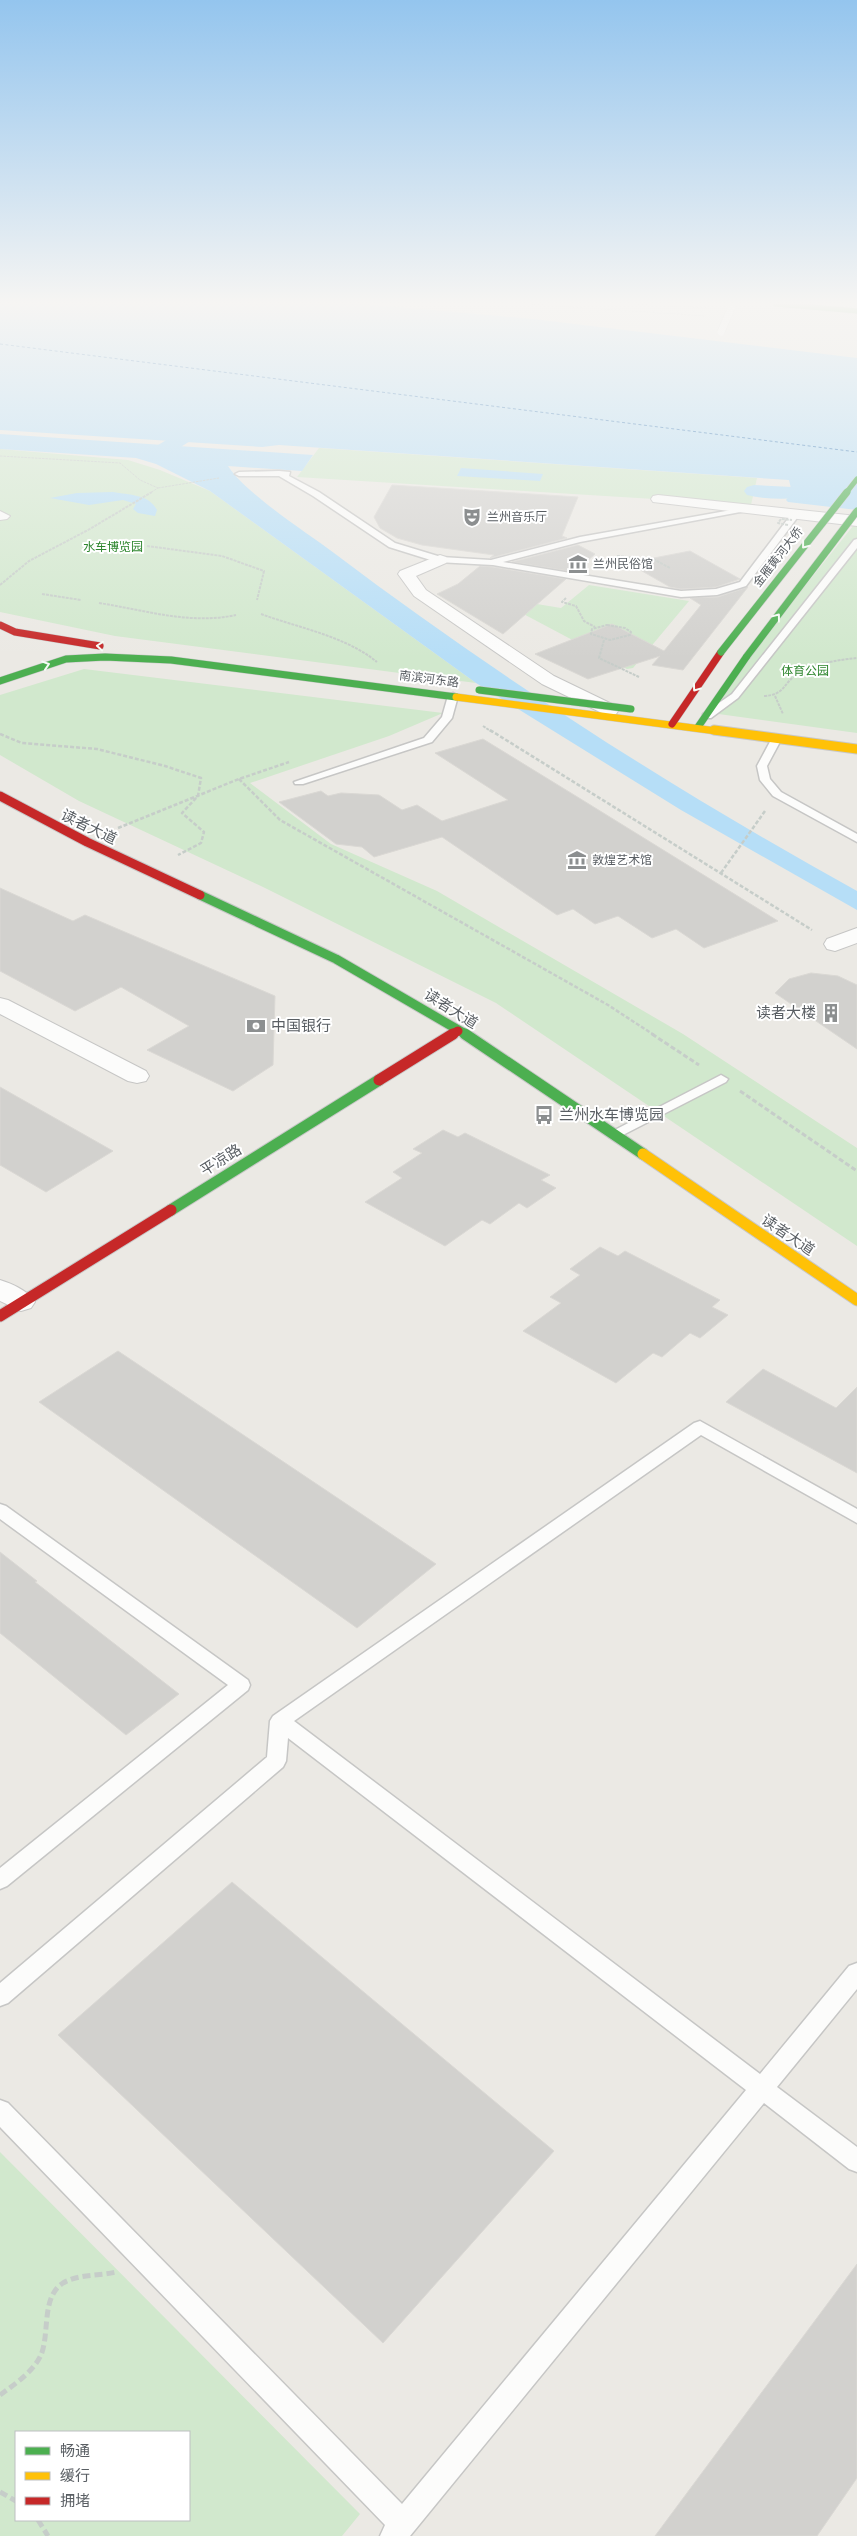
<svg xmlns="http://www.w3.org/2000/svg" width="857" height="2536" viewBox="0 0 857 2536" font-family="'Public Sans','Noto Sans SC',sans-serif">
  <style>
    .green { fill: #d1e8cd; fill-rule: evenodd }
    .water { fill: #b6def7 }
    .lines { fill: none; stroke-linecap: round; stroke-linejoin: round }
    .canal { fill: #b6def7; fill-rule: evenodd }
    .ferry { stroke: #357ab9; stroke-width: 1; stroke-dasharray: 3 2.5; stroke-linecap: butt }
    .building { fill: #d2d1ce; stroke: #dad8d4 }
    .lane-casing { stroke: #c6c6c5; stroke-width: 3 }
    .street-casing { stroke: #c6c6c5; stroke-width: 2 }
    .fast-far3-casing { stroke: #c8c8c8; stroke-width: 6 }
    .fast-far2-casing { stroke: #c8c8c8; stroke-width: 8 }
    .fast-far1-casing { stroke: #c8c8c8; stroke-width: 11 }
    .fast-casing { stroke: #c8c8c8; stroke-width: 13 }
    .slow-far2-casing { stroke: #c8c8c8; stroke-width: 8 }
    .slow-far1-casing { stroke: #c8c8c8; stroke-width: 11 }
    .slow-casing { stroke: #c8c8c8; stroke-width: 13 }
    .jam-far2-casing { stroke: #c8c8c8; stroke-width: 8 }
    .jam-far1-casing { stroke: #c8c8c8; stroke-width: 11 }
    .jam-casing { stroke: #c8c8c8; stroke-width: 13 }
    .path-far4 { stroke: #c6cdc9; stroke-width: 1; stroke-dasharray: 2.5 1; stroke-linecap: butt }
    .path-far3 { stroke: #c6cdc9; stroke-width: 2; stroke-dasharray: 3 1; stroke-linecap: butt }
    .path-far2 { stroke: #c6cdc9; stroke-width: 2.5; stroke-dasharray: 4 2; stroke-linecap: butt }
    .path-far1 { stroke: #c6cdc9; stroke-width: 3; stroke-dasharray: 5 2.5; stroke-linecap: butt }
    .path { stroke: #c6cdc9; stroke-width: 5; stroke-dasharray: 8 4; stroke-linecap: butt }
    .lane { fill: #fcfcfb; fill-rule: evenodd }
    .street { fill: #fcfcfb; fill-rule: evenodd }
    .fast-far3 { stroke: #4caf50; stroke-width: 5 }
    .fast-far2 { stroke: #4caf50; stroke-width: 7 }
    .fast-far1 { stroke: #4caf50; stroke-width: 9 }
    .fast { stroke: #4caf50; stroke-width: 11 }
    .slow-far2 { stroke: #ffc107; stroke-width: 7 }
    .slow-far1 { stroke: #ffc107; stroke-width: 9 }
    .slow { stroke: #ffc107; stroke-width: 11 }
    .jam-far2 { stroke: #c62828; stroke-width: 7 }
    .jam-far1 { stroke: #c62828; stroke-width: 9 }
    .jam { stroke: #c62828; stroke-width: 11 }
    .lane-bridge-casing { stroke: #c6c6c5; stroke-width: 8; stroke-linecap: butt }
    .fast-bridge-far1-casing { stroke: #c8c8c8; stroke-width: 6; stroke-linecap: butt }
    .fast-bridge-casing { stroke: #c8c8c8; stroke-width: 8; stroke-linecap: butt }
    .path-bridge { stroke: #c6cdc9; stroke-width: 2; stroke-dasharray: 3 1; stroke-linecap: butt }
    .lane-bridge { stroke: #fcfcfb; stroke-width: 7 }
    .fast-bridge-far1 { stroke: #4caf50; stroke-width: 5 }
    .fast-bridge { stroke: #4caf50; stroke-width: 7 }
    .oneway { stroke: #f6fbf6 }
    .labels { text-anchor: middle; stroke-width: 4; stroke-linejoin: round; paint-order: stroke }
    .far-poi-label { font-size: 12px; fill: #595e63; stroke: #fff; text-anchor: start }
    .far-park-label { font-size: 12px; fill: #2e862e; stroke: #fff }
    .far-street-label { font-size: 12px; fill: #595e63; stroke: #fff }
    .street-label { font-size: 15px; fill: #595e63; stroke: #fff }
    .poi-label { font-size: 15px; fill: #595e63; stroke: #fff; text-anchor: start }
  </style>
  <rect width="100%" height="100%" fill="#ebe9e4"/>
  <!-- green -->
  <path class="green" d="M 319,448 L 757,478 L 751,505 L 297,477 Z
    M 0,449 L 128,460 L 160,470 L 210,491 L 476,683 L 115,636 L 0,612 Z
    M 857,521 L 857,733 L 704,712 Z
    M 589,585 L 689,601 L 633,668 L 627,669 L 503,603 L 506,599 L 561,608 Z
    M 84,669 L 443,713 L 389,736 L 250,783 L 331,844 L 437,891 L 683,1034 L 857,1148 L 857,1246 L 496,1003 L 263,887 L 79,801 L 0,755 L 0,695 Z
    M 0,2152 L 360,2514 L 342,2536 L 0,2536 ZM 16,2432 L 189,2432 L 189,2520 L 16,2520 Z"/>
  <!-- water -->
  <path class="water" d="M 0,304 L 365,304 L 533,319 L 857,358 L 857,510 L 788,502 L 786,500 L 792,493 L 789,480 L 279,445 L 262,447 L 0,430 Z
    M 0,434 L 313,455 L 302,471 L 228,466 C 245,493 306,532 334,553 C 498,677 676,791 857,891 L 857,910 L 681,810 L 476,683 L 210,491 L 156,464 L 136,458 L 0,449 Z
    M 461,468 L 543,474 L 540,481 L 457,476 Z
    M 113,492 C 129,495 149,494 157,510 L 155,516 L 138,513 L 133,509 L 136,504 L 123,500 L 89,505 L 50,498 L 77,493 Z"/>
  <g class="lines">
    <!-- canal -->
    <path class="canal" d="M 221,409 L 227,410 L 230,414 L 227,418 L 171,453 L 198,465 L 201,469 L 198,473 L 184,473 L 150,458 L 147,454 L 150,450 L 215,410 Z
      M 844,479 L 851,481 L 854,485 L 851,489 C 819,497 780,503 747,495 L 744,491 L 747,487 L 754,485 L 792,487 Z"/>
    <!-- ferry -->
    <path class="ferry" d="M 0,344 L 857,452"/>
  </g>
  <!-- building -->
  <path class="building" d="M 392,485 L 578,497 L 562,536 L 567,538 L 490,558 L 494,555 L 422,545 L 397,538 L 380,528 L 374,517 Z
    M 578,545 L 595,554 L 575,572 L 512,562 Z
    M 690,551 L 740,579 L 716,587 L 681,589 L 670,587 L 628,563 Z
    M 480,566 L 493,567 L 566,579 L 503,634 L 437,594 L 458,584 Z
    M 748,587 L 683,670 L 652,665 L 660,656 L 588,679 L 535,654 L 612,624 L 664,651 L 701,605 L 690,598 L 718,597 Z
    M 483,739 L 584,801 L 778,921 L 704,948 L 676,929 L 652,938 L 618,916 L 595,924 L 573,909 L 557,915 L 442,837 L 374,857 L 362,847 L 336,844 L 279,802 L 321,791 L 328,796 L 341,793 L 379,795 L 402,810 L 417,805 L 442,821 L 508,800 L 435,753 Z
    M 0,888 L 73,921 L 85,915 L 275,996 L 273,1065 L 233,1091 L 147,1050 L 189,1026 L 121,987 L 75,1011 L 0,971 Z
    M 811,973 L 838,976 L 857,985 L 857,1049 L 775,993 L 789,979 Z
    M 0,1087 L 113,1151 L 46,1192 L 0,1165 Z
    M 443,1130 L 458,1137 L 465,1133 L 550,1175 L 541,1180 L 556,1188 L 527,1208 L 519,1203 L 490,1224 L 482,1220 L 445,1246 L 365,1202 L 402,1178 L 393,1172 L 422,1153 L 413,1149 Z
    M 600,1247 L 618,1256 L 625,1251 L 720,1300 L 712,1307 L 728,1315 L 700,1338 L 690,1333 L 662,1357 L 653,1353 L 616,1383 L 523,1331 L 561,1303 L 550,1297 L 580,1275 L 570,1269 Z
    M 118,1351 L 436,1564 L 357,1628 L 39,1402 Z
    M 763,1369 L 836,1408 L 857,1387 L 857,1473 L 726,1402 Z
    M 0,1552 L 37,1581 L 35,1582 L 179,1694 L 126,1735 L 0,1633 Z
    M 232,1882 L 554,2151 L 383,2343 L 58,2035 Z
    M 857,2264 L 857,2478 L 817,2536 L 655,2536 Z"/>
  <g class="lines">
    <!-- lane casing -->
    <g class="lane-casing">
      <path id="lane" d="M 279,471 L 290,472 L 289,476 L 319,492 L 395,543 L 441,557 L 491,560 L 580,537 L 754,506 L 755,508 L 751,510 L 580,542 L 503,562 L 681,591 L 716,589 L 740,582 L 790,516 L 797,518 L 746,586 L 717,595 L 681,597 L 493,565 L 437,562 L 389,547 L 313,496 L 279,476 L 239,476 L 235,474 L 239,472 Z
        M 857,539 L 857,548 L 738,698 L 711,718 L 703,718 L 703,714 L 732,694 L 854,540 Z
        M 453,693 L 458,696 L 452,718 L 432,742 L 303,784 L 295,784 L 294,782 L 424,738 L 442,717 L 448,696 Z
        M 777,735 L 782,738 L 767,766 L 770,779 L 781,792 L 857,834 L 857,842 L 773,796 L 760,780 L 757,766 L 772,738 Z
        M 721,1075 L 728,1079 L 726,1082 L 619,1137 L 609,1137 L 607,1134 Z
        M 700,1421 L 857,1509 L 857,1523 L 701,1435 L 294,1721 L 760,2074 L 849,1966 L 857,1963 L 857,1989 L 777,2087 L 857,2147 L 857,2172 L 849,2169 L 764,2103 L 410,2536 L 380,2536 L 385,2525 L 0,2127 L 0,2100 L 8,2103 L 402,2504 L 746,2090 L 288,1738 L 286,1761 L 283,1767 L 8,2003 L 0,2006 L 0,1983 L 267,1757 L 270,1721 L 273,1716 L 694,1423 Z
        M 0,1504 L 6,1506 L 248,1680 L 250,1685 L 248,1690 L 7,1886 L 0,1889 L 0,1868 L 228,1685 L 0,1519 Z"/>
    </g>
    <!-- street casing -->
    <g class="street-casing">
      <path id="street" d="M 658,495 L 857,516 L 857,526 L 653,502 L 651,499 L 653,496 Z
        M 0,511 L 10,516 L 7,519 L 0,520 Z
        M 440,555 L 446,557 L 448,560 L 446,563 L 416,576 L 426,590 L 554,676 L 616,706 L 619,710 L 616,714 L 604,714 L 542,684 L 414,596 L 398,574 L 400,571 Z
        M 857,928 L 857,943 L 835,951 L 827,949 L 824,944 L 827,939 Z
        M 0,998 L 8,1000 L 146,1071 L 149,1076 L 146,1081 L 137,1083 L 128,1081 L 0,1014 Z
        M 0,1280 C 13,1284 28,1291 35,1302 L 31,1308 L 21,1311 L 0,1301 Z"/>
    </g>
    <!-- fast-far3 casing -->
    <g class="fast-far3-casing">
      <path id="fast-far3" d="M 776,304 L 857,311"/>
    </g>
    <!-- fast-far2 casing -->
    <g class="fast-far2-casing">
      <path id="fast-far2" d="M 0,681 L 66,659 L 105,657 L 171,660 L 456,697
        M 698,727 L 747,656"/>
    </g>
    <!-- fast-far1 casing -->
    <g class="fast-far1-casing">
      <path id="fast-far1" d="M 200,895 L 336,959 L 467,1035"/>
    </g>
    <!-- fast casing -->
    <g class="fast-casing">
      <path id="fast" d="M 465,1034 L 643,1154
        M 171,1210 L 379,1080"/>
    </g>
    <!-- slow-far2 casing -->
    <g class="slow-far2-casing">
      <path id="slow-far2" d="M 456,697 L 724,732"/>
    </g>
    <!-- slow-far1 casing -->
    <g class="slow-far1-casing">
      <path id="slow-far1" d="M 714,730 L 857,749"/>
    </g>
    <!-- slow casing -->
    <g class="slow-casing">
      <path id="slow" d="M 643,1154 L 857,1300"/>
    </g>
    <!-- jam-far2 casing -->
    <g class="jam-far2-casing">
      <path id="jam-far2" d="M 0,625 L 15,632 L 100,646
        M 672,724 L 721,652"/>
    </g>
    <!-- jam-far1 casing -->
    <g class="jam-far1-casing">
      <path id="jam-far1" d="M 0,796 L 87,842 L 200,895
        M 451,1035 L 458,1031"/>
    </g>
    <!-- jam casing -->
    <g class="jam-casing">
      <path id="jam" d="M 379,1080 L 453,1034
        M 0,1316 L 171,1210"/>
    </g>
    <!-- path-far4 -->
    <path class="path-far4" d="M 527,304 L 705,316
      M 634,304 L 707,308
      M 0,456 L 120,463 L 140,480 L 158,488 L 150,493
      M 158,488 L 219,478"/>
    <!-- path-far3 -->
    <path class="path-far3" d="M 147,546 L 222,556 L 264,571 L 257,600
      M 617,556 L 655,560 L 670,568
      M 0,585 L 29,561 L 88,530 L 152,492
      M 42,594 L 81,600
      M 566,598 L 562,602 L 576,606 L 584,621 L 595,627
      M 99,603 C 145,610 189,625 236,615
      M 261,614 C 299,628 345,636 377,662
      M 607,625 L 625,628 L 631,632 L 630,635 L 610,640 L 591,634 L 592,629 Z
      M 604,640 L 599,658 L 639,677
      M 764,696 C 786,695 783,682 799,673 C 816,663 838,660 857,658
      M 775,696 L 783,714
      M 483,726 L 492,732"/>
    <!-- path-far2 -->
    <path class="path-far2" d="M 490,730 L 812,930
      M 0,734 L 22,743 L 97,749 L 165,766 L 201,778 L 198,796 L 182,813 L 204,832 L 201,843 L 178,855
      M 239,779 L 280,820 L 608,1005 L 654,1035
      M 118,828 L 239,779 L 289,762
      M 721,873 L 765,811"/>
    <!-- path-far1 -->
    <path class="path-far1" d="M 652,1034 L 699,1065
      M 740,1091 L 857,1171"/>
    <!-- path -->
    <path class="path" d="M 0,2395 C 15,2384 33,2372 41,2355 C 50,2333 41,2297 63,2283 C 78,2274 100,2276 116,2272
      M 0,2492 L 16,2501
      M 38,2520 L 48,2536"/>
    <!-- lane -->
    <use href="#lane" class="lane"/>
    <!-- street -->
    <use href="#street" class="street"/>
    <!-- fast-far3 -->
    <use href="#fast-far3" class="fast-far3"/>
    <!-- fast-far2 -->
    <use href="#fast-far2" class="fast-far2"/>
    <!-- fast-far1 -->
    <use href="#fast-far1" class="fast-far1"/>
    <!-- fast -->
    <use href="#fast" class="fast"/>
    <!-- slow-far2 -->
    <use href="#slow-far2" class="slow-far2"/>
    <!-- slow-far1 -->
    <use href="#slow-far1" class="slow-far1"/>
    <!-- slow -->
    <use href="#slow" class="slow"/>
    <!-- jam-far2 -->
    <use href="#jam-far2" class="jam-far2"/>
    <!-- jam-far1 -->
    <use href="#jam-far1" class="jam-far1"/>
    <!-- jam -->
    <use href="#jam" class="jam"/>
    <!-- lane-bridge casing -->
    <g class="lane-bridge-casing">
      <path id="lane-bridge" d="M 721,332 L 733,304"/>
    </g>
    <!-- fast-bridge-far1 casing -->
    <g class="fast-bridge-far1-casing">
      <path id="fast-bridge-far1" d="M 846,493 L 857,479"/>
    </g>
    <!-- fast-bridge casing -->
    <g class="fast-bridge-casing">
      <path id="fast-bridge" d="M 721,652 L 847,492
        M 747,656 L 857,511
        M 479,690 L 631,709"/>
    </g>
    <!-- path-bridge -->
    <path class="path-bridge" d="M 788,525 L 778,523 L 781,519 L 792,520"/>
    <!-- lane-bridge -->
    <use href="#lane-bridge" class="lane-bridge"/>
    <!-- fast-bridge-far1 -->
    <use href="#fast-bridge-far1" class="fast-bridge-far1"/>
    <!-- fast-bridge -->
    <use href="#fast-bridge" class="fast-bridge"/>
  </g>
  <!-- one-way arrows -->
  <defs><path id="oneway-chevron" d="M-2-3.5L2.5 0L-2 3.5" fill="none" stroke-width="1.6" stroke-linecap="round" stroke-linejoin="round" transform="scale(1.25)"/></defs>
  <g class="oneway">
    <use href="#oneway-chevron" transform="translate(805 545) rotate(128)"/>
    <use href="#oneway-chevron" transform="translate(777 617) rotate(-53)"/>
    <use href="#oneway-chevron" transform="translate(100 646) rotate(-175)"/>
    <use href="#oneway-chevron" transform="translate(46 665) rotate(-18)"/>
    <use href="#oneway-chevron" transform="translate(696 688) rotate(126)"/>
  </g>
  <!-- sky -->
  <linearGradient id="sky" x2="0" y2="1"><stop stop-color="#94c5ee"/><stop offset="0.46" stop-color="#f6f5f3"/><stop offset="1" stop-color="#f6f5f3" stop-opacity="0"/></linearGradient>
  <rect width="857" height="659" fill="url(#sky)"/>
  <!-- icons -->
  <defs>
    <g id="theatre-bare" transform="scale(1.5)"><path d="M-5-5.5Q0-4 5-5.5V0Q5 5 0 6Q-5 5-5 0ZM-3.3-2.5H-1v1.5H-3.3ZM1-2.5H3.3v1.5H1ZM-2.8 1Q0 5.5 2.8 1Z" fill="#8c8f90" stroke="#fff" stroke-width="2.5" paint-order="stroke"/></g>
    <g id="museum-bare" transform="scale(1.5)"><path d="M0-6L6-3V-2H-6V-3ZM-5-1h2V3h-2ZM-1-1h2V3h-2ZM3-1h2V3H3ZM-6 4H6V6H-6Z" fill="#8c8f90" stroke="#fff" stroke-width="2.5" paint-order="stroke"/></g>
    <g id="building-bare" transform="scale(1.5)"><path d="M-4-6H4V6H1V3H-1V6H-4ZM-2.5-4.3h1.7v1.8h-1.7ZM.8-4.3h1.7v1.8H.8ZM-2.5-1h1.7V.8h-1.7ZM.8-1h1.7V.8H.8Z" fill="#8c8f90" stroke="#fff" stroke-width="2.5" paint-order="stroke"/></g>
    <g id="bank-bare" transform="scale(1.5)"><path d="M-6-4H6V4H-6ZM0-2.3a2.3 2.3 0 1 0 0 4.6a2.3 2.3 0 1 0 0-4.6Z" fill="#8c8f90" stroke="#fff" stroke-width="2.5" paint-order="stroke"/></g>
    <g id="bus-bare" transform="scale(1.5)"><path d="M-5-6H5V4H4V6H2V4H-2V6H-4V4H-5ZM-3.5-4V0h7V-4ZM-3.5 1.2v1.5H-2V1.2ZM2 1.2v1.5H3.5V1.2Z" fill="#8c8f90" stroke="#fff" stroke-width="2.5" paint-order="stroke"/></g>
  </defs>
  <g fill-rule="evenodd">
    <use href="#theatre-bare" x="472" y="517"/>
    <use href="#museum-bare" x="578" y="564"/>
    <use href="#museum-bare" x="577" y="860"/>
    <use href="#building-bare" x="831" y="1013"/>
    <use href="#bank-bare" x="256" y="1026"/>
    <use href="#bus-bare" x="544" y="1115"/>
  </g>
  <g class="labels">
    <!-- far-poi labels -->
    <g class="far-poi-label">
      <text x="487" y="521">兰州音乐厅</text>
      <text x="593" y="568">兰州民俗馆</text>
      <text x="592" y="864">敦煌艺术馆</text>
    </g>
    <!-- far-park labels -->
    <g class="far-park-label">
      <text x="113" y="551">水车博览园</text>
      <text x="805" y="675">体育公园</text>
    </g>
    <!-- far-street labels -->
    <g class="far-street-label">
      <text transform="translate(778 557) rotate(-52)" y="4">金雁黄河大侨</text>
      <text transform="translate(429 679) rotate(7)" y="4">南滨河东路</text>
    </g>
    <!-- street labels -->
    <g class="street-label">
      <text transform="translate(89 827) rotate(26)" y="5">读者大道</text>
      <text transform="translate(451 1009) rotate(32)" y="5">读者大道</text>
      <text transform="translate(221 1160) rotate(-32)" y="5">平凉路</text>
      <text transform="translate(788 1235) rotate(34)" y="5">读者大道</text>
    </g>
    <!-- poi labels -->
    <g class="poi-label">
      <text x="816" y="1018" text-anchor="end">读者大楼</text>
      <text x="271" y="1031">中国银行</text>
      <text x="559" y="1120">兰州水车博览园</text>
    </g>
  </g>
  <!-- legend -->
  <rect x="15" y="2431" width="175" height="90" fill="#ffffff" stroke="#bdbfc1"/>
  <rect x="25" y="2447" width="25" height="8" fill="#4caf50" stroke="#bdbfc1"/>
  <text x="60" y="2456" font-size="15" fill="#595e63">畅通</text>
  <rect x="25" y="2472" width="25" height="8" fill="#ffc107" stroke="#bdbfc1"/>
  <text x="60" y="2481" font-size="15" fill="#595e63">缓行</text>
  <rect x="25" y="2497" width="25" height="8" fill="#c62828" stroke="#bdbfc1"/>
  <text x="60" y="2506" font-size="15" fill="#595e63">拥堵</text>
</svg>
